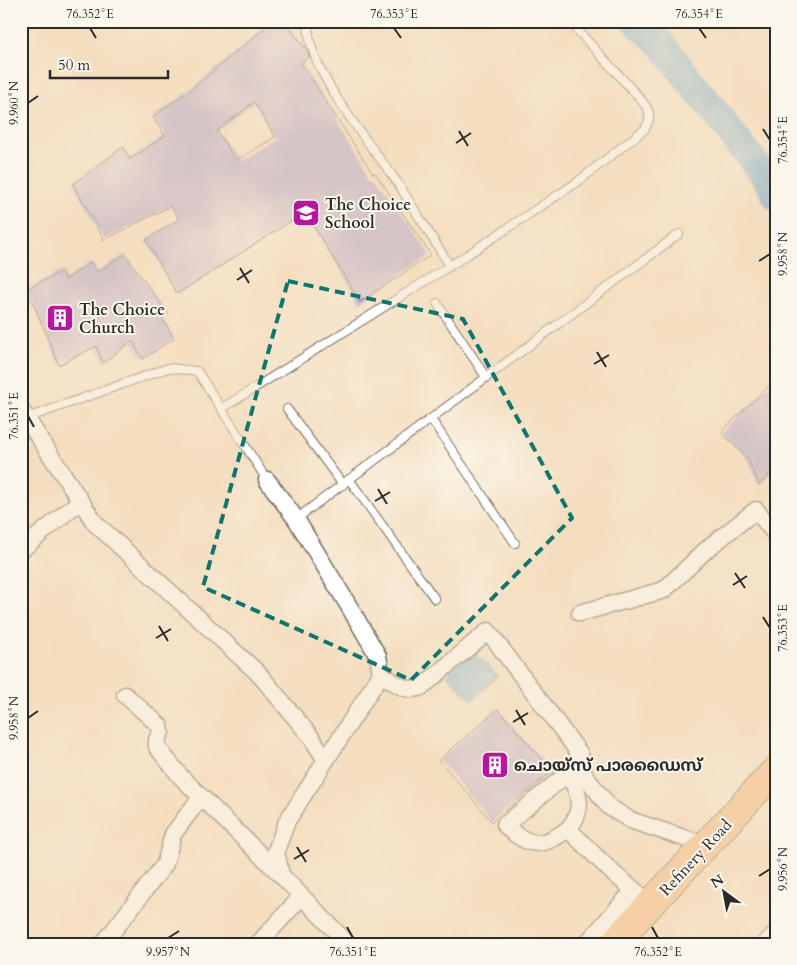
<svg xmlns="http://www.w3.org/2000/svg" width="797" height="965" viewBox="0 0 797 965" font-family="Cardo,'Noto Sans Malayalam',serif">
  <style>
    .water { fill: #5ba0d0; stroke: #43667e }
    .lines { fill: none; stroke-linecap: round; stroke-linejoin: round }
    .river { stroke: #5ba0d0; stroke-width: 29 }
    .building { fill: #b0a4ce; fill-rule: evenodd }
    .lane-casing { stroke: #716a5f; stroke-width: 10 }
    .street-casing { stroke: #716a5f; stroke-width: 19 }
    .highway-casing { stroke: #716a5f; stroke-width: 30 }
    .lane { stroke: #fff; stroke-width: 8 }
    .street { stroke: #fff; stroke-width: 16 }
    .highway { stroke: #f6be87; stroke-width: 28 }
    .marked { fill: none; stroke: #0f766e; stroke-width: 4; stroke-dasharray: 10 6; stroke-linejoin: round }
    .ticks { fill: none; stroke: #2b2b2b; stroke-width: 2 }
    .labels { text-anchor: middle; stroke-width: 4; stroke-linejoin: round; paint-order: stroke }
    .poi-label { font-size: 16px; font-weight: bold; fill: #2b2b2b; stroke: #fbf7ec; text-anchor: start }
    .street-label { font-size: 16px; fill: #2b2b2b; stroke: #fbf7ec }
    .neatline { fill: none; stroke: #2b2b2b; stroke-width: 2 }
    .ticks-label { font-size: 12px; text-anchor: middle; fill: #2b2b2b }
  </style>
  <rect width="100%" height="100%" fill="#fbf7ec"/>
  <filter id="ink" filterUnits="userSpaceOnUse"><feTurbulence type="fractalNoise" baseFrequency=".02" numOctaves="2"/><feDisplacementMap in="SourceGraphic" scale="10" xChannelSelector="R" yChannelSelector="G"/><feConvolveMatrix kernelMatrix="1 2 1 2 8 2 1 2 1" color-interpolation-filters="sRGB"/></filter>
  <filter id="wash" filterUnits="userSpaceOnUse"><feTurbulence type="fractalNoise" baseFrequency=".0096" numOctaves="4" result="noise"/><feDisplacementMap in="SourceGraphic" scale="20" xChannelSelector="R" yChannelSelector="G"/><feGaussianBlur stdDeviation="1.12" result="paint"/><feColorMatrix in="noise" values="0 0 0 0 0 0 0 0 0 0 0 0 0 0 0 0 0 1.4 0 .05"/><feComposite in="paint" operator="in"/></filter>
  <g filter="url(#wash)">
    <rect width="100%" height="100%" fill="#f4dec0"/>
    <!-- water -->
    <path class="water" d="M 473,650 L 498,676 L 472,701 L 446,675 Z"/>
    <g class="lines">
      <!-- river -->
      <path class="river" d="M 636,21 L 662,45 L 771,184 L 776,196"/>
    </g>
    <g id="blocks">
      <!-- building -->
      <path class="building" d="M 273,21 L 283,21 L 308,51 L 309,57 L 301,63 L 373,174 L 375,173 L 431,255 L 360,302 L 305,212 L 177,294 L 146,240 L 179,219 L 171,206 L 104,240 L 73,184 L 123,147 L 130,159 L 165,136 L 153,117 L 189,91 ZM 254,102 L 275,137 L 236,161 L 217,131 Z
        M 125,254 L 168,314 L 162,318 L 174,338 L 143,359 L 132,341 L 103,363 L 96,346 L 59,365 L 27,289 L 62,271 L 65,280 L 91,262 L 97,272 Z
        M 776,379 L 776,468 L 759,485 L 747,458 L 721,432 Z
        M 498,709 L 552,771 L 492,822 L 439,760 Z"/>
    </g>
  </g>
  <g filter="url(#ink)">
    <use href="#blocks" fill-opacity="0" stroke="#716a5f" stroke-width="1"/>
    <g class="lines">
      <!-- lane casing -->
      <g class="lane-casing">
        <path id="lane" d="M 309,21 C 302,65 372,146 397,182 C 415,210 432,238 450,266
          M 437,303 L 486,377
          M 221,409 L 467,255 L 576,183 L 645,129 C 654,113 648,109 638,96 L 569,21
          M 287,409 L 343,485
          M 27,418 L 168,368 L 197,371 L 267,480
          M 431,419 L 515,543
          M 349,479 L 435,599
          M 296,519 L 679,234
          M 759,944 L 776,927"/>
      </g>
      <!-- street casing -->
      <g class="street-casing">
        <path id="street" d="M 21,410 L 95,523 L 259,674 L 311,737 L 326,760
          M 267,480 L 296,519 L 350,608 L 378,656 L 381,674 L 287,821 L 276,851 L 281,875 L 348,944
          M 21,550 L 80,501
          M 580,613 L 664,590 L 707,549 L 756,510 L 776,535
          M 381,674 C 394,682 407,695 423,686 L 488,631 L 580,754 L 583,773 L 609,807 L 630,820 L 705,845
          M 125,695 L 160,726 L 161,732 L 157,740 L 157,747 L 181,777 L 281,875
          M 568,829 C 584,812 581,792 567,774 L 505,825 C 528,848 543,848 568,829 L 613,873 L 651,904
          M 103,944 L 165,864 L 173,834 L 201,797
          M 258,944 L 301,897
          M 586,944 L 634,890"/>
      </g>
      <!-- highway casing -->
      <g class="highway-casing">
        <path id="highway" d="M 613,944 L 776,770"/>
      </g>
      <!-- lane -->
      <use href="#lane" class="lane"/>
      <!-- street -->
      <use href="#street" class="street"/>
      <!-- highway -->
      <use href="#highway" class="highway"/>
    </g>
  </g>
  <!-- marked area -->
  <path d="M0 0H797V965H0ZM 288,281 L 463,319 L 572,518 L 411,680 L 203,587 Z" fill="#f4dec0" fill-opacity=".55" fill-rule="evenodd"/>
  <path class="marked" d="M 288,281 L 463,319 L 572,518 L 411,680 L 203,587 Z"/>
  <!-- ticks -->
  <path class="ticks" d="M 90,28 L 96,38M 394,28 L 401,38M 699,28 L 706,38M 28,103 L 38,96M 763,129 L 770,140M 459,131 L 468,146M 456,143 L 471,133M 759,261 L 770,254M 240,268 L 249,283M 237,280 L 252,270M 597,352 L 606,367M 594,364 L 609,355M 28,416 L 34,427M 378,489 L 387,504M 375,501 L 390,492M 735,573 L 745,588M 733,585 L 747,576M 763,617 L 770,628M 159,626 L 168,641M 156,638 L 171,629M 516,710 L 525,725M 28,718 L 38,711M 513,722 L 528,713M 297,847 L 306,862M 294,859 L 309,850M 759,876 L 770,869M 347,927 L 353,938M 652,927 L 658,938M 168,938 L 179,931"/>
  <!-- icons -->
  <defs>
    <g id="school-square" transform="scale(1.4375)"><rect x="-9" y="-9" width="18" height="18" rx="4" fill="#b5179e" stroke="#fbf7ec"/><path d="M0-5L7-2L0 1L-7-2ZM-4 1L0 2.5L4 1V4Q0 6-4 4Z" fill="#fff"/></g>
    <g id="building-square" transform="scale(1.4375)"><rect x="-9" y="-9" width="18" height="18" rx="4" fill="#b5179e" stroke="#fbf7ec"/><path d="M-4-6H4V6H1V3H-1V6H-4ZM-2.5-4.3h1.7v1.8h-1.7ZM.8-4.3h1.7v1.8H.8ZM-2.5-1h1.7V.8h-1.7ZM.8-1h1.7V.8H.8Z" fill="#fff"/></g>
  </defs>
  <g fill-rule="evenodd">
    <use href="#school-square" x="306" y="213"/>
    <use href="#building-square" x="60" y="318"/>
    <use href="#building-square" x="495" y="765"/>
  </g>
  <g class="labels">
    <!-- poi labels -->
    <g class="poi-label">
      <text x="325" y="210">The Choice<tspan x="325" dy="18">School</tspan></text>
      <text x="79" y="315">The Choice<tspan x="79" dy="18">Church</tspan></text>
      <text x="514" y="771">ചൊയ്സ് പാരഡൈസ്</text>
    </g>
    <!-- street labels -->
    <g class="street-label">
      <text transform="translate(695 857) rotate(-47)" y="6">Refinery Road</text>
    </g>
  </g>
  <!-- margin -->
  <rect width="797" height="965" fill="none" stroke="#fbf7ec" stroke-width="55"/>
  <!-- north arrow -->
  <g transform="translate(724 892) rotate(328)" stroke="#fbf7ec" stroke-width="4" paint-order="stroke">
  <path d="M0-4L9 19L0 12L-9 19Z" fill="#2b2b2b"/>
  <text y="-8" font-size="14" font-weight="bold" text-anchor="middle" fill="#2b2b2b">N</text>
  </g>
  <!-- scale -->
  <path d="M50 70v8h118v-8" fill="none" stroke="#2b2b2b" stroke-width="2.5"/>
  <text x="58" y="70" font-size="15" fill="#2b2b2b" stroke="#fbf7ec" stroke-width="4" paint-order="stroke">50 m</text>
  <rect x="28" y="28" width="742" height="910" class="neatline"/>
  <g class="ticks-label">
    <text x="90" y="18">76.352°E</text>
    <text x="394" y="18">76.353°E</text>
    <text x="699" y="18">76.354°E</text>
    <text transform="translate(14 103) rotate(-90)" y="4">9.960°N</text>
    <text transform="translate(783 140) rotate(-90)" y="4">76.354°E</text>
    <text transform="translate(783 254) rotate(-90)" y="4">9.958°N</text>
    <text transform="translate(14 416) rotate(-90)" y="4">76.351°E</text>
    <text transform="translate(783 628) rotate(-90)" y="4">76.353°E</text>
    <text transform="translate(14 718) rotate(-90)" y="4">9.958°N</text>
    <text transform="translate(783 869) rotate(-90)" y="4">9.956°N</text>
    <text x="168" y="956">9.957°N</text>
    <text x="353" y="956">76.351°E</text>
    <text x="658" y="956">76.352°E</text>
  </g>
</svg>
